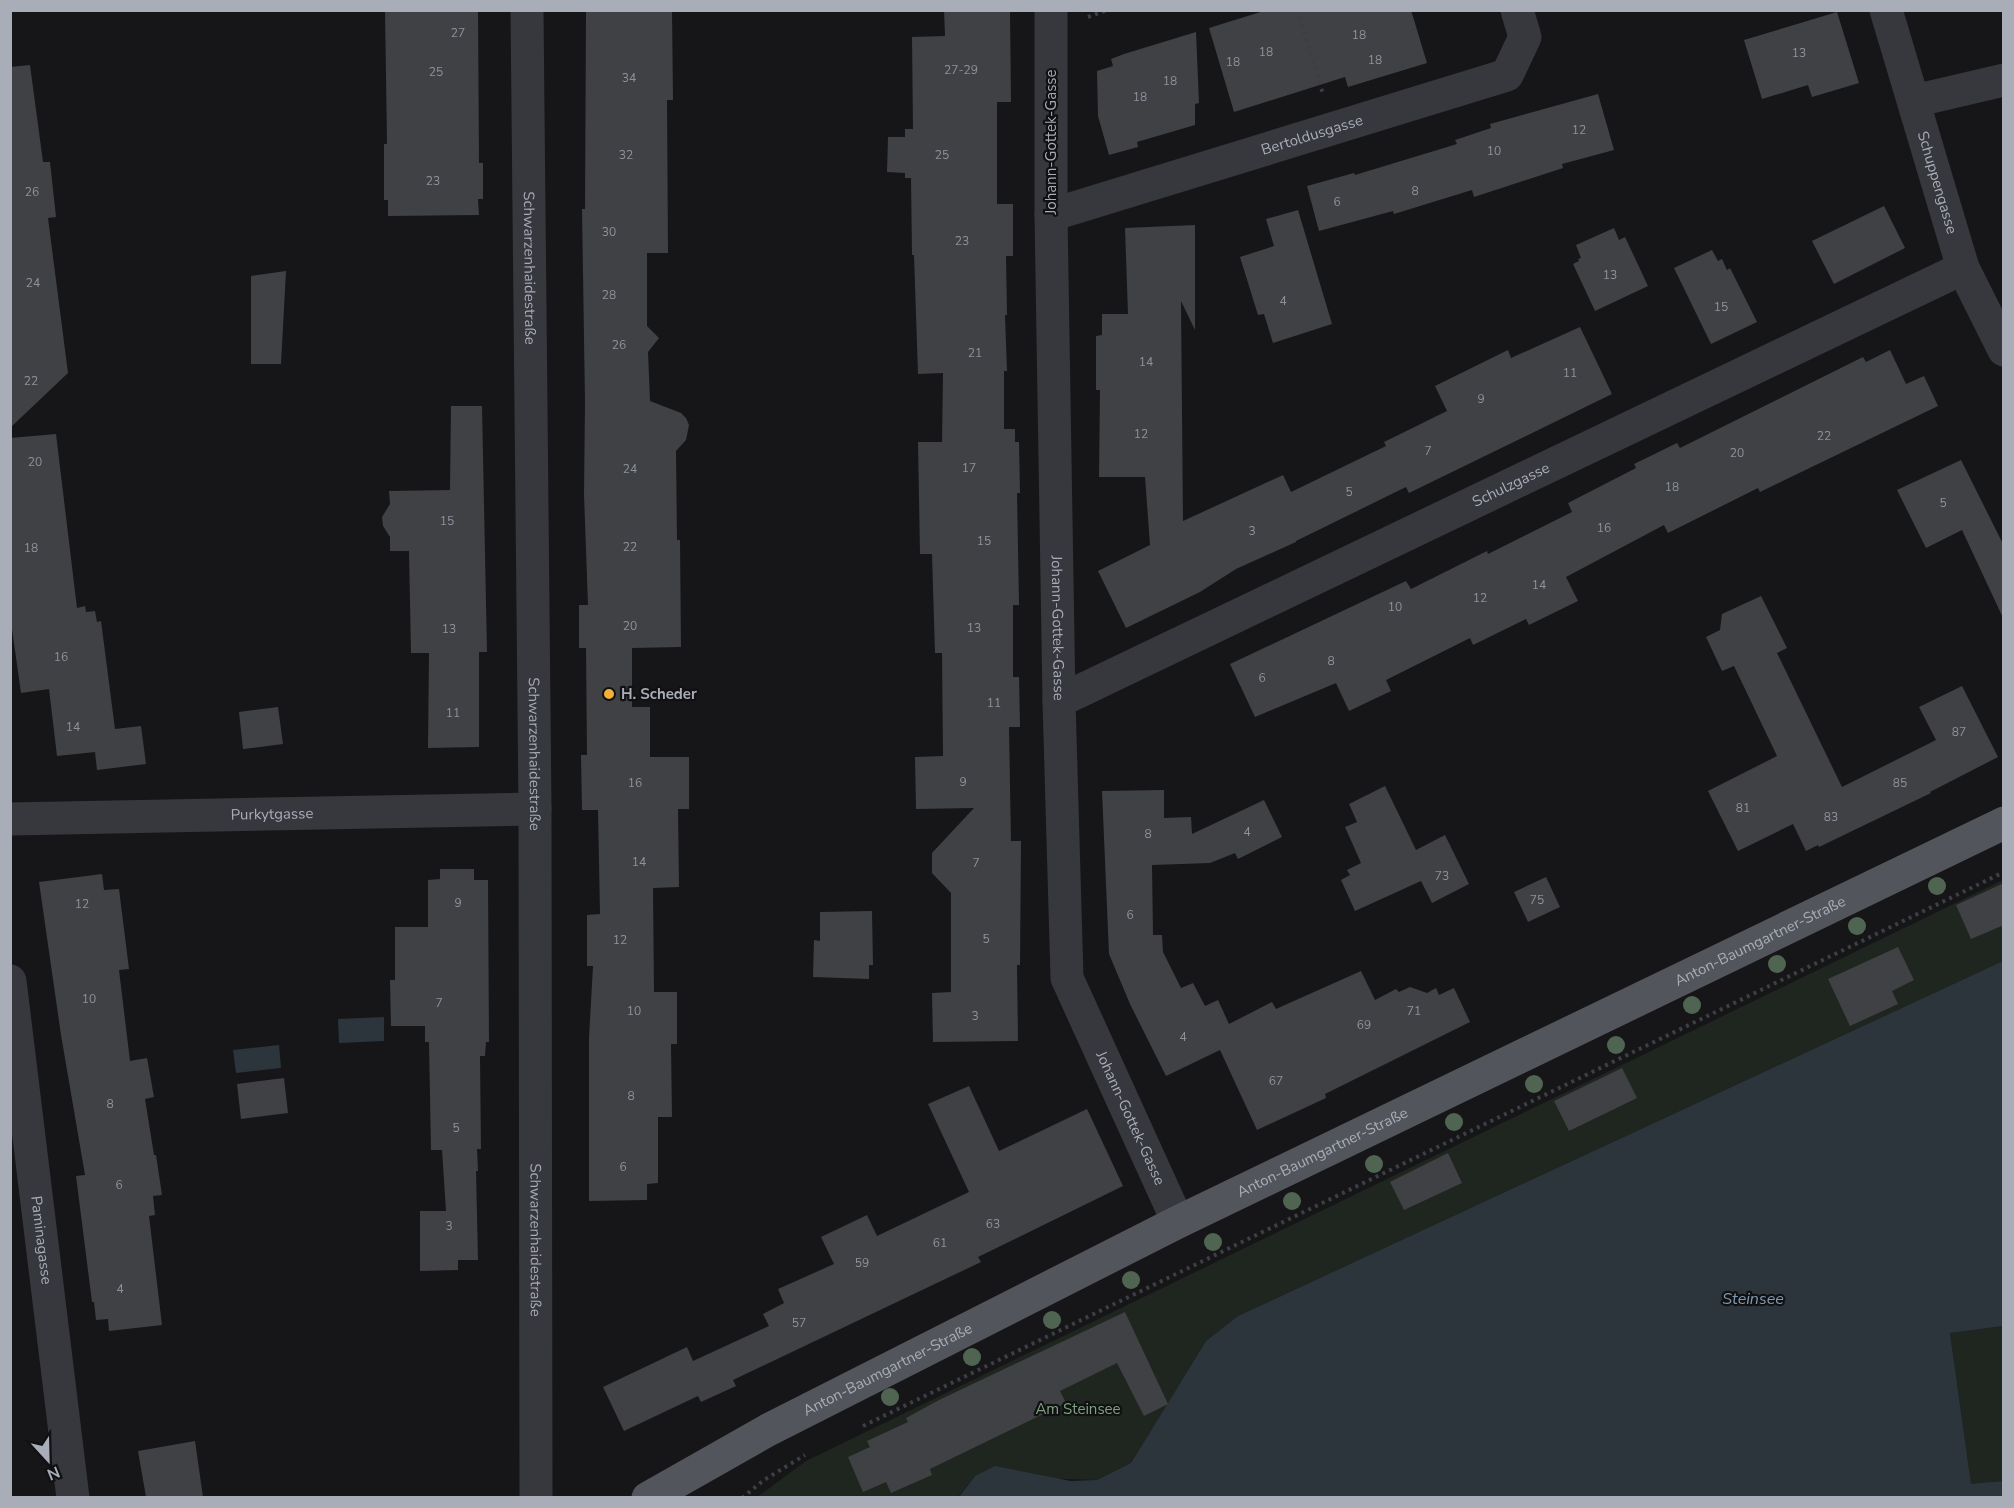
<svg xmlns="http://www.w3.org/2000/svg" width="2014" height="1508" viewBox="0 0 2014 1508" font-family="'Nunito Sans',sans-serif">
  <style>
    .green { fill: #1e261f }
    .water { fill: #2c353c }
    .building { fill: #404145 }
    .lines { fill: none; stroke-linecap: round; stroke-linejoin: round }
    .path { stroke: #3d3f44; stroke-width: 4; stroke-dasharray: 3 4.5; stroke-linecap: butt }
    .minor { stroke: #37383d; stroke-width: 33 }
    .major { stroke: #53555c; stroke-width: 33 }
    .tree { fill: #506452 }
    .poi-dot { fill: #f2b134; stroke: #111113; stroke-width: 2 }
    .labels { text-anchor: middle; stroke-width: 4.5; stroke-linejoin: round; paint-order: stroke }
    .number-label { font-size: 12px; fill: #8e929b }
    .street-label { font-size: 15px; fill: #a8adb8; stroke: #111113 }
    .poi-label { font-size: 15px; font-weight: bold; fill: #a8adb8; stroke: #111113; text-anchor: start }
    .park-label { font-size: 15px; fill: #7fa381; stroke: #111113 }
    .water-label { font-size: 16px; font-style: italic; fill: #7f9bb3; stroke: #111113 }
  </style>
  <rect width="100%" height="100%" fill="#161618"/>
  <!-- green -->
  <path class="green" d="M 2003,880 L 2003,961 L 1238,1316 L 1206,1341 L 1131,1463 L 1097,1480 L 975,1476 L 958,1497 L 756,1498 L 806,1461 Z
    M 2003,1326 L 2003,1481 L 1971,1485 L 1950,1333 Z"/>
  <!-- water -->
  <path class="water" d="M 2003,961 L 2003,1326 L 1950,1333 L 1971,1484 L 2003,1481 L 2003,1497 L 958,1498 L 975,1476 L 995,1466 L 1071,1481 L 1097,1480 L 1131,1463 L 1206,1341 L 1238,1316 Z
    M 384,1017 L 384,1041 L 339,1043 L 338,1019 Z
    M 279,1045 L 281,1068 L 236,1073 L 233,1050 Z"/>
  <!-- building -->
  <path class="building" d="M 385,10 L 478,10 L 479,163 L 483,163 L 483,199 L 478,199 L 479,215 L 388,216 L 388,200 L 384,200 L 384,144 L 387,144 Z
    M 586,10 L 672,10 L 673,100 L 667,100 L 668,253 L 647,253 L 647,326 L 659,338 L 648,352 L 650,401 L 681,413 L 686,418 L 689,425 L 686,440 L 676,451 L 677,540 L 680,540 L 681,647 L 632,648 L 632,707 L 650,707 L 650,757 L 689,757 L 689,809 L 678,809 L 679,887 L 653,888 L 654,992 L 677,992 L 677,1044 L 671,1044 L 672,1117 L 658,1117 L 658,1183 L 647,1184 L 647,1200 L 589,1201 L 589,1038 L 593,966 L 587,966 L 587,915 L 600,914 L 598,810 L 582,810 L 581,755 L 587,755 L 586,648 L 579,648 L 579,605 L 588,605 L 584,494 L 585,402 L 582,209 L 585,209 Z
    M 944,10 L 1010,10 L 1011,102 L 997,102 L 997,204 L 1013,204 L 1013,256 L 1006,256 L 1007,315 L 1005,315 L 1007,371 L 1004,371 L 1004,429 L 1015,429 L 1015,442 L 1019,442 L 1020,493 L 1017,493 L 1019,605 L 1013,605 L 1013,677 L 1019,677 L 1020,727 L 1009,727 L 1011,841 L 1021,841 L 1020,965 L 1017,965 L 1018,1041 L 933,1042 L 932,993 L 951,992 L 951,893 L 932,873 L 932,853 L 974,808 L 916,809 L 915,757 L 943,756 L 942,653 L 935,653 L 932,554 L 920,554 L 918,442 L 942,442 L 943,373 L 918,374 L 914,255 L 912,255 L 911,178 L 905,178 L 905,173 L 887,172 L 888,137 L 905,137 L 905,129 L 913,129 L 912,37 L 945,36 Z
    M 1267,10 L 1411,10 L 1427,63 L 1348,87 L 1345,77 L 1234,112 L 1209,28 Z
    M 1837,12 L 1859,83 L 1812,97 L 1808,85 L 1762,99 L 1744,40 Z
    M 1196,32 L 1199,103 L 1195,104 L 1195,125 L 1137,142 L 1138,147 L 1109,155 L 1098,116 L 1097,71 L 1113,66 L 1111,59 L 1124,54 Z
    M 30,65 L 43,162 L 50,162 L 56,217 L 48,218 L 68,373 L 10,428 L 10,67 Z
    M 1598,94 L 1614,150 L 1562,164 L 1563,168 L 1474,197 L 1472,190 L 1394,214 L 1393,211 L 1319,231 L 1307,186 L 1354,173 L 1355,175 L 1457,144 L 1455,140 L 1491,128 L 1490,124 Z
    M 1884,206 L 1905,248 L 1834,284 L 1812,241 Z
    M 1298,210 L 1332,324 L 1273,343 L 1264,314 L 1258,315 L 1240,257 L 1274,246 L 1266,219 Z
    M 1195,225 L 1195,330 L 1181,301 L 1183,521 L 1283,475 L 1291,492 L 1386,446 L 1384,442 L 1447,411 L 1435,386 L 1508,350 L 1511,358 L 1580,327 L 1612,394 L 1409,493 L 1406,487 L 1296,541 L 1296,542 L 1236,569 L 1200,592 L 1126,628 L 1098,571 L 1150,545 L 1145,477 L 1099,477 L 1100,390 L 1096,390 L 1096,336 L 1102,335 L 1102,314 L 1128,314 L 1125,228 Z
    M 1614,228 L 1619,240 L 1625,237 L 1648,286 L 1595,311 L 1573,264 L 1579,261 L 1578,259 L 1581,258 L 1576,245 Z
    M 1712,250 L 1718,261 L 1722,259 L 1727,270 L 1730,268 L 1757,322 L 1711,344 L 1674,268 Z
    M 286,271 L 281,364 L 251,364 L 251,276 Z
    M 1890,350 L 1906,384 L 1924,376 L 1938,406 L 1760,492 L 1758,488 L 1668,533 L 1664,525 L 1566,577 L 1578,601 L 1529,625 L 1526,619 L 1473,645 L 1470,638 L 1386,680 L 1391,691 L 1349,711 L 1336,683 L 1255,717 L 1230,664 L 1406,581 L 1411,589 L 1487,551 L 1488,554 L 1572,512 L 1568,503 L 1636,468 L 1634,464 L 1677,443 L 1680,448 L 1863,357 L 1866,362 Z
    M 451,406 L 482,406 L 487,652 L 479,652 L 479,747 L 428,748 L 429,653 L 411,653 L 409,551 L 390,551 L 390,537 L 383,526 L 382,517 L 390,504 L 389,491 L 450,490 Z
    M 56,434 L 77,608 L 85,606 L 86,612 L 95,611 L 97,622 L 101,621 L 115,729 L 141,726 L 146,764 L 97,770 L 95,752 L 57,756 L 49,689 L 21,693 L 10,615 L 10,438 Z
    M 1961,460 L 2004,546 L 2004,620 L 1962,530 L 1926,548 L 1897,490 Z
    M 1761,596 L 1787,648 L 1777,653 L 1842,787 L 1936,740 L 1919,707 L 1962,686 L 1998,757 L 1930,792 L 1931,793 L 1819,847 L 1818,845 L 1806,851 L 1793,824 L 1738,851 L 1708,791 L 1777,756 L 1734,666 L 1722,671 L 1706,637 L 1720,630 L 1722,614 Z
    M 278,707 L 283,744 L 243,749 L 239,712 Z
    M 1385,786 L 1416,850 L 1445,835 L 1469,884 L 1432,903 L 1421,881 L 1355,911 L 1341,880 L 1350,875 L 1347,870 L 1361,863 L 1345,827 L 1357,822 L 1349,804 Z
    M 1164,790 L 1164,818 L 1191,817 L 1192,834 L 1264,800 L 1282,837 L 1238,859 L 1235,853 L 1210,863 L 1152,865 L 1153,935 L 1162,935 L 1163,952 L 1181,988 L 1193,983 L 1205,1006 L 1218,1000 L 1229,1024 L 1272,1002 L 1276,1009 L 1361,971 L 1375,1000 L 1396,989 L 1399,992 L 1410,987 L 1427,993 L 1436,988 L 1439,995 L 1454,988 L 1470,1022 L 1325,1094 L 1326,1098 L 1257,1130 L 1220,1050 L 1166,1076 L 1130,1004 L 1109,954 L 1102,791 Z
    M 440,869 L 474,869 L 474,880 L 488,880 L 489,1042 L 486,1042 L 485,1056 L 480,1056 L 481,1149 L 477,1149 L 478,1171 L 476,1171 L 478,1260 L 458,1260 L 458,1270 L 420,1271 L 420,1211 L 446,1211 L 442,1150 L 431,1150 L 429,1042 L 425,1042 L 425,1026 L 391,1026 L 390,980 L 395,980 L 395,927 L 428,927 L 428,880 L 440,879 Z
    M 102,874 L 104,890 L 119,889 L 129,969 L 119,970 L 130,1061 L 147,1058 L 154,1097 L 145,1099 L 154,1155 L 156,1155 L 162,1195 L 153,1196 L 155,1215 L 149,1216 L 162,1325 L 109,1331 L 108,1319 L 96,1320 L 94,1302 L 92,1302 L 76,1176 L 85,1175 L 61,1035 L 39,882 Z
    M 1546,877 L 1560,907 L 1528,922 L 1514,892 Z
    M 2004,883 L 2004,925 L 1971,939 L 1956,905 Z
    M 872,911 L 873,965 L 869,965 L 869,979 L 813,977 L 814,940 L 820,941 L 820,912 Z
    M 1898,947 L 1914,980 L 1892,991 L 1898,1004 L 1850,1026 L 1828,979 Z
    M 1622,1068 L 1637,1098 L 1569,1131 L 1554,1101 Z
    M 284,1078 L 288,1113 L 241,1119 L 237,1084 Z
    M 969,1086 L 999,1151 L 1087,1109 L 1123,1186 L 978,1257 L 981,1262 L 733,1380 L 736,1386 L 701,1402 L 698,1396 L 624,1431 L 603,1387 L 687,1347 L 693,1361 L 769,1326 L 763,1314 L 784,1303 L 778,1289 L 834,1264 L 821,1237 L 867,1215 L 877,1236 L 969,1192 L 928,1104 Z
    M 1448,1153 L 1462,1183 L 1404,1210 L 1390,1182 Z
    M 1125,1312 L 1168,1404 L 1144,1416 L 1117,1363 L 1060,1391 L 1066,1403 L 930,1469 L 932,1475 L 891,1493 L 886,1482 L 863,1492 L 848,1457 L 870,1447 L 867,1441 L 908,1422 L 906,1418 L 939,1400 Z
    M 195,1441 L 203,1497 L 146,1497 L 138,1451 Z"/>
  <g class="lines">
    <!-- path -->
    <path class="path" d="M 1297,10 L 1323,94
      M 1088,17 L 1107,10
      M 863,1426 L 2004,872
      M 742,1498 L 764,1480 L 805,1455"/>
    <!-- minor -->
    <g class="minor">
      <path id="s1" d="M 527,10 L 535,809 L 536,1498"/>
      <path id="s2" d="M 1051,10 L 1051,215 L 1059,701 L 1067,978 L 1178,1222"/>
      <path id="s3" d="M 1886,10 L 1963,268 L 2004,350"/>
      <path d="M 1914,101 L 2004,80"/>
      <path id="s4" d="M 1051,215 L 1507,75 L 1525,37 L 1517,10"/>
      <path id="s5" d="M 1059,701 L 1963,268"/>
      <path id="s6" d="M 10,819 L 535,809"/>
      <path id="s7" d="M 10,981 L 73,1498"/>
    </g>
    <!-- major -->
    <path class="major" id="s8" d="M 648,1498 L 768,1430 L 1178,1222 L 2004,823"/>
  </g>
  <!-- trees -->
  <g class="tree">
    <circle cx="1937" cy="886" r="9"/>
    <circle cx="1857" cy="926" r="9"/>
    <circle cx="1777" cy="964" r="9"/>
    <circle cx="1692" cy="1005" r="9"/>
    <circle cx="1616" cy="1045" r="9"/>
    <circle cx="1534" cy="1084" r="9"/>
    <circle cx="1454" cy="1122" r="9"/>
    <circle cx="1374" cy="1164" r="9"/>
    <circle cx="1292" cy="1201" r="9"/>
    <circle cx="1213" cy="1242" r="9"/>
    <circle cx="1131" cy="1280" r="9"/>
    <circle cx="1052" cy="1320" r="9"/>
    <circle cx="972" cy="1357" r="9"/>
    <circle cx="890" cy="1397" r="9"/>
  </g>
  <!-- markers -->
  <circle class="poi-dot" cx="609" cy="694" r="6"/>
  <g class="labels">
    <!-- number labels -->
    <g class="number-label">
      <text x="458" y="37">27</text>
      <text x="1359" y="39">18</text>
      <text x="1266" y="56">18</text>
      <text x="1799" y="57">13</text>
      <text x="1375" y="64">18</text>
      <text x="1233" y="66">18</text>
      <text x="961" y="74">27-29</text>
      <text x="436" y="76">25</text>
      <text x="629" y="82">34</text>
      <text x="1170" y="85">18</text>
      <text x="1140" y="101">18</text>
      <text x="1579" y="134">12</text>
      <text x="1494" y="155">10</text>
      <text x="626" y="159">32</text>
      <text x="942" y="159">25</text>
      <text x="433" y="185">23</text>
      <text x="1415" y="195">8</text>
      <text x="32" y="196">26</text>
      <text x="1337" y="206">6</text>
      <text x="609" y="236">30</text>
      <text x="962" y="245">23</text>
      <text x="1610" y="279">13</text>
      <text x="33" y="287">24</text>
      <text x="609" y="299">28</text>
      <text x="1283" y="305">4</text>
      <text x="1721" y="311">15</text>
      <text x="619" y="349">26</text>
      <text x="975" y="357">21</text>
      <text x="1146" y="366">14</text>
      <text x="1570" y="377">11</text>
      <text x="31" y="385">22</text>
      <text x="1481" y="403">9</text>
      <text x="1141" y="438">12</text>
      <text x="1824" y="440">22</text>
      <text x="1428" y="455">7</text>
      <text x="1737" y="457">20</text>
      <text x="35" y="466">20</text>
      <text x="969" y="472">17</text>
      <text x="630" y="473">24</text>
      <text x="1672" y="491">18</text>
      <text x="1349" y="496">5</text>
      <text x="1943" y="507">5</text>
      <text x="447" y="525">15</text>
      <text x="1604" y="532">16</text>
      <text x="1252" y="535">3</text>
      <text x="984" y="545">15</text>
      <text x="630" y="551">22</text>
      <text x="31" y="552">18</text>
      <text x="1539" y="589">14</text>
      <text x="1480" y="602">12</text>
      <text x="1395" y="611">10</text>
      <text x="630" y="630">20</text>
      <text x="974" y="632">13</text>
      <text x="449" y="633">13</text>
      <text x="61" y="661">16</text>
      <text x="1331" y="665">8</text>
      <text x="1262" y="682">6</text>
      <text x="994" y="707">11</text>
      <text x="453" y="717">11</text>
      <text x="73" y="731">14</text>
      <text x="1959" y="736">87</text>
      <text x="963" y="786">9</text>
      <text x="635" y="787">16</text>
      <text x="1900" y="787">85</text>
      <text x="1743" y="812">81</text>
      <text x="1831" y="821">83</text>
      <text x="1247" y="836">4</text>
      <text x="1148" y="838">8</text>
      <text x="639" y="866">14</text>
      <text x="976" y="867">7</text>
      <text x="1442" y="880">73</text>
      <text x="1537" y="904">75</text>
      <text x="458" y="907">9</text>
      <text x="82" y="908">12</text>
      <text x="1130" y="919">6</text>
      <text x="986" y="943">5</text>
      <text x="620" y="944">12</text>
      <text x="89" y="1003">10</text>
      <text x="439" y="1007">7</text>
      <text x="634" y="1015">10</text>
      <text x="1414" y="1015">71</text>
      <text x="975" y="1020">3</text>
      <text x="1364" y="1029">69</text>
      <text x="1183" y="1041">4</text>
      <text x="1276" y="1085">67</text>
      <text x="631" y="1100">8</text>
      <text x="110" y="1108">8</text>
      <text x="456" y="1132">5</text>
      <text x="623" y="1171">6</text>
      <text x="119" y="1189">6</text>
      <text x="993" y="1228">63</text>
      <text x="449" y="1230">3</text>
      <text x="940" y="1247">61</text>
      <text x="862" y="1267">59</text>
      <text x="120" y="1293">4</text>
      <text x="799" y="1327">57</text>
    </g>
    <!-- street labels -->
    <g class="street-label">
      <text dy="5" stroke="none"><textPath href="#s4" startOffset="273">Bertoldusgasse</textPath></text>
      <text transform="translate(1051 142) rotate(-90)" y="5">Johann-Gottek-Gasse</text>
      <text dy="5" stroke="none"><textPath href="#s3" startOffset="180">Schuppengasse</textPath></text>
      <text dy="5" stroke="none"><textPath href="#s1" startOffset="258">Schwarzenhaidestraße</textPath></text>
      <text dy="5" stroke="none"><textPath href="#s5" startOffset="501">Schulzgasse</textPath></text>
      <text dy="5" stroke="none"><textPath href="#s2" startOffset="618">Johann-Gottek-Gasse</textPath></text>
      <text dy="5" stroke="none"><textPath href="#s1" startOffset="744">Schwarzenhaidestraße</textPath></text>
      <text dy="5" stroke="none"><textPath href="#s6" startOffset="262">Purkytgasse</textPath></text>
      <text dy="5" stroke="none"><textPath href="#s8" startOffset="1244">Anton-Baumgartner-Straße</textPath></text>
      <text dy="5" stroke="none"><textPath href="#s2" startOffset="1122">Johann-Gottek-Gasse</textPath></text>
      <text dy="5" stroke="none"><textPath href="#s8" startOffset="758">Anton-Baumgartner-Straße</textPath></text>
      <text dy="5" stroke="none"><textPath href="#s7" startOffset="261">Paminagasse</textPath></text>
      <text dy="5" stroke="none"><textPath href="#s1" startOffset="1230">Schwarzenhaidestraße</textPath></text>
      <text dy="5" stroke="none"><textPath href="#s8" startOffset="272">Anton-Baumgartner-Straße</textPath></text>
    </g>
    <!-- poi labels -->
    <g class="poi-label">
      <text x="621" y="699">H. Scheder</text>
    </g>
    <!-- park labels -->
    <g class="park-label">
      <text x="1078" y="1414">Am Steinsee</text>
    </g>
    <!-- water labels -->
    <g class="water-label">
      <text x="1753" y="1304">Steinsee</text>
    </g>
  </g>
  <!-- border -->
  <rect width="2014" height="1508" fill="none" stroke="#a8adb8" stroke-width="24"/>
  <!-- north arrow -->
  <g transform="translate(48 1460) rotate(158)" stroke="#111113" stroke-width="4.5" paint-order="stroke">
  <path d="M0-4.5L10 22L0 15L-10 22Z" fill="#a8adb8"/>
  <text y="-9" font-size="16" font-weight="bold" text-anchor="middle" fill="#a8adb8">N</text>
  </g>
</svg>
